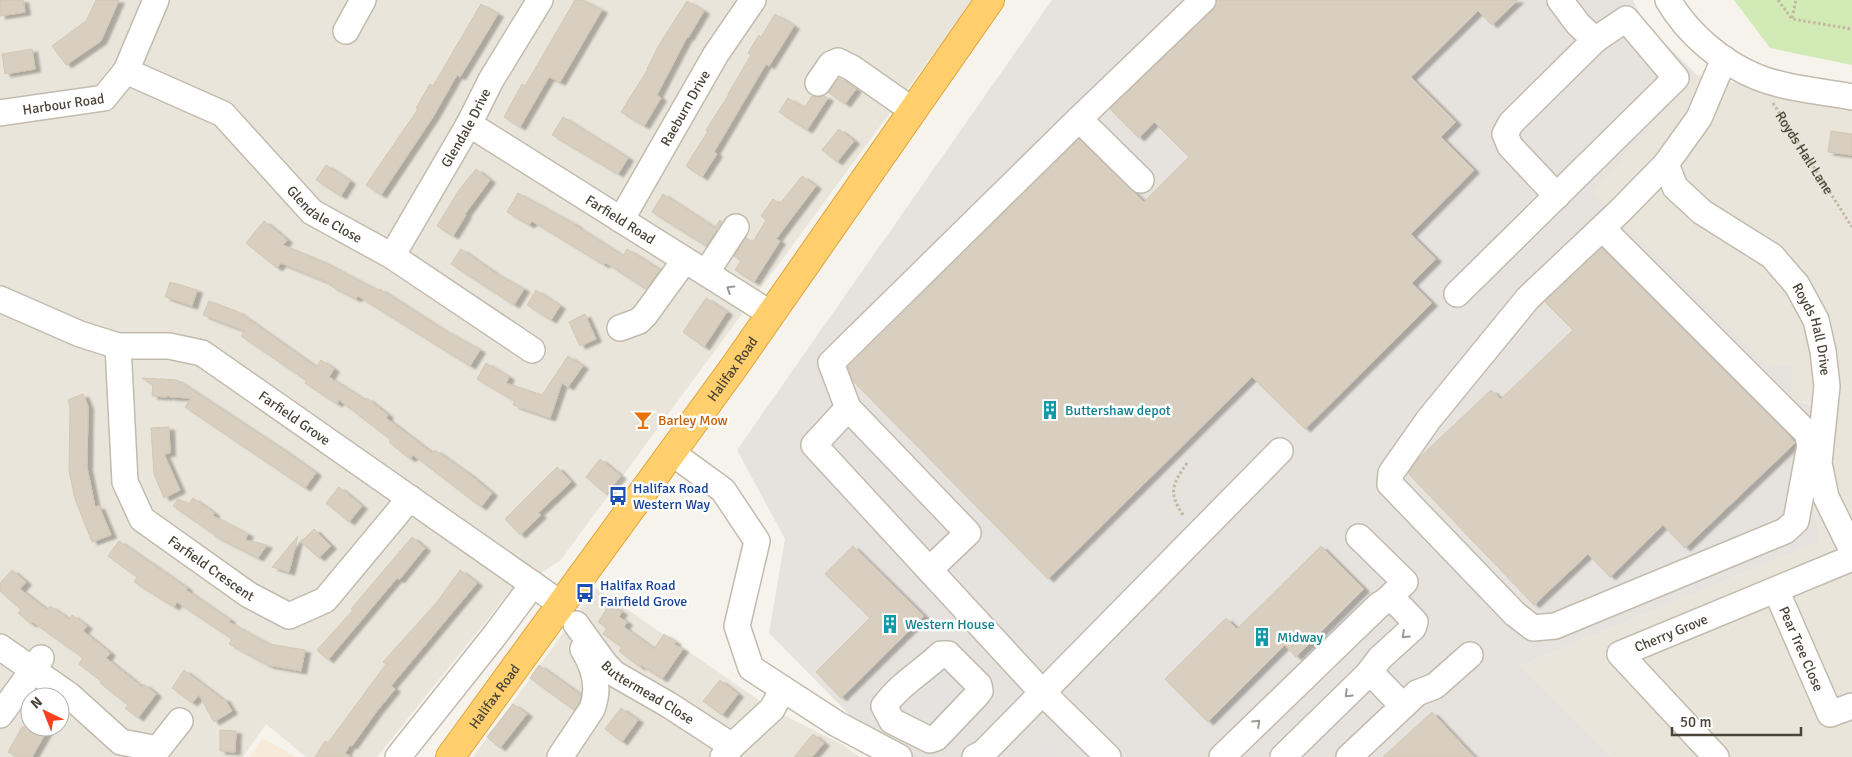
<svg xmlns="http://www.w3.org/2000/svg" width="1852" height="757" viewBox="0 0 1852 757" font-family="Signika,sans-serif">
  <style>
    .residential { fill: #eae5da; fill-rule: evenodd }
    .commercial { fill: #f7ead8 }
    .industrial { fill: #e6e2dd }
    .green { fill: #d2eab5 }
    .parking { fill: #e5e3e0 }
    .building { fill: #d8cfc1; stroke: #d3c7b4; filter: url(#shadow) }
    .lines { fill: none; stroke-linecap: round; stroke-linejoin: round }
    .minor-casing { stroke: #c2bbae; stroke-width: 28 }
    .highway-casing { stroke: #e0a43c; stroke-width: 30 }
    .path { stroke: #c4b79f; stroke-width: 3; stroke-dasharray: 2.5 2.5; stroke-linecap: butt }
    .minor { stroke: #fff; stroke-width: 25 }
    .highway { stroke: #ffcf6e; stroke-width: 28 }
    .oneway { stroke: #9c9892 }
    .labels { text-anchor: middle; stroke-width: 5; stroke-linejoin: round; paint-order: stroke }
    .street-label { font-size: 14px; fill: #4b4439; stroke: #fff }
    .culture-label { font-size: 14px; fill: #0d838f; stroke: #fff; text-anchor: start }
    .food-label { font-size: 14px; fill: #c56008; stroke: #fff; text-anchor: start }
    .transit-label { font-size: 14px; fill: #164399; stroke: #fff; text-anchor: start }
  </style>
  <defs>
    <filter id="shadow"><feDropShadow dx="5.5" dy="3" stdDeviation="1" flood-color="#0004"/></filter>
  </defs>
  <rect width="100%" height="100%" fill="#f6f3ec"/>
  <!-- residential -->
  <path class="residential" d="M 0,0 L 973,0 L 560,561 L 510,591 L 377,757 L 306,757 L 266,724 L 243,757 L 0,757 ZM 30,697 L 60,697 L 60,727 L 30,727 Z
    M 1697,75 L 1852,108 L 1852,757 L 1612,757 L 1520,666 L 1820,541 L 1806,463 L 1812,403 L 1791,401 L 1769,368 L 1591,192 Z
    M 596,588 L 772,709 L 843,745 L 860,757 L 473,757 Z"/>
  <!-- commercial -->
  <path class="commercial" d="M 263,738 L 296,757 L 250,757 Z"/>
  <!-- industrial -->
  <path class="industrial" d="M 1052,0 L 1633,0 L 1645,24 L 1697,75 L 1592,192 L 1769,367 L 1792,366 L 1791,401 L 1813,404 L 1806,463 L 1820,541 L 1520,666 L 1612,757 L 891,757 L 769,633 L 785,539 L 737,450 Z"/>
  <!-- green -->
  <path class="green" d="M 1734,0 L 1852,0 L 1852,65 L 1770,48 Z"/>
  <!-- parking -->
  <path class="parking" d="M 1263,435 L 1297,469 L 1090,674 L 1057,640 Z
    M 950,630 L 1007,681 L 940,756 L 866,718 Z
    M 1051,739 L 1069,757 L 1032,757 Z"/>
  <!-- building -->
  <path class="building" d="M 0,0 L 23,0 L 25,12 L 0,16 Z
    M 96,0 L 119,0 L 101,41 L 66,65 L 52,46 L 86,21 Z
    M 575,0 L 583,0 L 602,10 L 560,82 L 549,77 L 520,127 L 504,117 L 522,84 L 525,86 Z
    M 1217,0 L 1518,0 L 1492,25 L 1478,11 L 1411,77 L 1456,122 L 1441,137 L 1474,170 L 1411,234 L 1436,259 L 1412,283 L 1432,303 L 1305,429 L 1252,377 L 1048,579 L 853,381 L 848,367 L 1079,139 L 1144,202 L 1189,157 L 1154,122 L 1139,138 L 1110,109 L 1213,10 Z
    M 687,1 L 704,11 L 688,38 L 687,37 L 657,95 L 661,98 L 644,126 L 621,112 L 648,69 L 647,69 L 659,45 Z
    M 481,4 L 498,14 L 460,77 L 457,75 L 433,117 L 381,195 L 366,185 L 418,109 L 416,108 L 430,84 L 433,86 Z
    M 775,14 L 794,26 L 769,66 L 766,64 L 714,152 L 717,154 L 702,177 L 686,166 L 708,131 L 706,130 L 729,94 L 728,94 L 751,55 L 748,53 L 759,35 L 761,37 Z
    M 32,49 L 35,69 L 5,74 L 2,54 Z
    M 839,78 L 856,89 L 845,104 L 828,92 Z
    M 812,96 L 817,97 L 824,96 L 828,98 L 807,130 L 779,112 L 788,98 L 804,108 Z
    M 563,117 L 628,158 L 618,174 L 552,135 Z
    M 839,129 L 854,141 L 837,162 L 822,150 Z
    M 1831,131 L 1852,134 L 1852,155 L 1828,152 Z
    M 326,165 L 350,181 L 341,196 L 316,180 Z
    M 476,169 L 490,180 L 465,214 L 466,215 L 453,236 L 437,226 L 459,190 Z
    M 802,176 L 816,186 L 776,239 L 780,241 L 754,282 L 735,270 L 741,261 L 734,256 L 746,238 L 753,242 L 766,220 L 761,216 L 773,199 L 780,204 Z
    M 518,193 L 576,225 L 576,226 L 623,256 L 627,249 L 660,270 L 646,289 L 606,263 L 604,265 L 532,221 L 529,225 L 507,212 Z
    M 663,194 L 715,228 L 720,220 L 722,222 L 706,246 L 652,212 Z
    M 264,221 L 287,240 L 283,245 L 324,262 L 379,291 L 380,289 L 439,327 L 480,350 L 470,366 L 358,296 L 356,299 L 331,286 L 332,284 L 281,263 L 277,268 L 246,243 Z
    M 1602,248 L 1786,432 L 1795,443 L 1685,548 L 1663,525 L 1610,577 L 1588,554 L 1534,605 L 1408,473 L 1418,459 L 1491,390 L 1501,399 L 1573,330 L 1545,302 Z
    M 461,249 L 495,273 L 524,289 L 514,305 L 451,264 Z
    M 170,282 L 197,290 L 192,306 L 165,297 Z
    M 536,290 L 560,306 L 551,320 L 527,305 Z
    M 706,298 L 727,312 L 704,347 L 683,332 Z
    M 209,301 L 238,312 L 316,367 L 321,360 L 334,369 L 329,377 L 365,400 L 367,398 L 388,415 L 386,418 L 432,453 L 435,450 L 469,474 L 492,493 L 481,507 L 413,455 L 410,459 L 389,442 L 391,440 L 339,400 L 337,404 L 305,383 L 307,381 L 241,336 L 245,331 L 203,315 Z
    M 585,314 L 596,339 L 580,346 L 569,322 Z
    M 568,356 L 583,366 L 568,387 L 562,383 L 550,418 L 513,405 L 515,401 L 477,379 L 486,363 L 509,377 L 506,383 L 542,395 Z
    M 142,378 L 177,380 L 282,449 L 316,473 L 305,488 L 185,407 L 191,398 L 170,397 L 167,395 L 167,397 L 152,396 L 153,385 Z
    M 83,394 L 88,406 L 87,467 L 95,507 L 99,506 L 111,535 L 92,542 L 75,499 L 69,471 L 70,407 L 68,400 Z
    M 169,427 L 170,453 L 164,454 L 180,490 L 164,498 L 154,474 L 151,428 Z
    M 600,459 L 621,476 L 606,494 L 586,477 Z
    M 557,467 L 571,482 L 538,513 L 541,515 L 520,535 L 505,519 Z
    M 339,487 L 362,506 L 349,522 L 326,503 Z
    M 193,498 L 214,513 L 213,516 L 248,534 L 245,540 L 267,545 L 258,558 L 215,536 L 215,535 L 173,506 L 178,499 L 189,504 Z
    M 314,529 L 331,546 L 319,558 L 301,542 Z
    M 298,536 L 289,572 L 272,567 Z
    M 412,537 L 425,548 L 399,580 L 397,578 L 328,660 L 317,650 L 353,610 L 351,609 Z
    M 119,541 L 187,588 L 186,590 L 230,620 L 229,622 L 269,644 L 305,650 L 301,671 L 268,665 L 229,644 L 232,639 L 177,602 L 174,607 L 134,582 L 137,577 L 108,556 Z
    M 853,546 L 924,616 L 841,698 L 816,672 L 870,618 L 825,574 Z
    M 1321,546 L 1364,589 L 1296,657 L 1285,645 L 1208,722 L 1165,679 L 1226,618 L 1237,629 Z
    M 12,570 L 26,582 L 20,589 L 47,610 L 50,606 L 69,619 L 72,615 L 87,626 L 83,631 L 110,653 L 106,658 L 142,687 L 144,684 L 156,694 L 138,718 L 125,708 L 128,705 L 100,683 L 101,681 L 79,664 L 83,658 L 33,622 L 31,624 L 18,613 L 21,610 L 0,591 L 0,583 Z
    M 460,570 L 477,583 L 391,686 L 395,689 L 377,711 L 352,746 L 350,745 L 345,753 L 351,757 L 315,757 L 325,741 L 328,743 L 386,664 L 383,662 L 437,602 Z
    M 610,604 L 622,612 L 619,617 L 627,622 L 624,627 L 654,649 L 664,634 L 676,642 L 674,644 L 683,649 L 662,679 L 641,665 L 640,667 L 619,651 L 622,647 L 603,634 L 607,628 L 598,622 Z
    M 539,665 L 581,695 L 579,703 L 574,710 L 530,678 Z
    M 184,670 L 222,699 L 224,698 L 232,711 L 214,722 L 199,695 L 192,703 L 172,688 Z
    M 720,680 L 738,694 L 722,715 L 703,701 Z
    M 513,704 L 527,714 L 500,748 L 487,737 Z
    M 621,708 L 638,720 L 622,742 L 605,729 Z
    M 1432,712 L 1474,757 L 1383,757 Z
    M 22,727 L 49,727 L 32,757 L 17,757 L 8,752 Z
    M 220,730 L 236,731 L 235,752 L 220,751 Z
    M 813,734 L 824,743 L 812,757 L 794,757 Z"/>
  <g class="lines">
    <!-- minor casing -->
    <g class="minor-casing">
      <g id="minor">
        <path d="M 1668,0 C 1687,33 1722,63 1757,77 C 1787,89 1821,91 1852,97"/>
        <path d="M 346,31 L 363,0"/>
        <path id="s2" d="M 126,71 L 223,114 L 312,212 L 392,256 L 532,350"/>
        <path d="M 818,83 L 831,64 L 838,61 L 852,68 L 912,110"/>
        <path id="s3" d="M 0,113 L 104,98 L 126,71 L 156,0"/>
        <path id="s4" d="M 469,124 L 771,314"/>
        <path id="s5" d="M 1666,164 L 1675,187 L 1702,212 L 1772,256 L 1797,285 L 1816,320 L 1823,351 L 1827,386 L 1819,463 L 1826,497 L 1852,550"/>
        <path d="M 1141,180 L 1079,119 L 1203,0"/>
        <path d="M 1557,196 L 1510,146 L 1505,134 L 1511,123 L 1595,40"/>
        <path id="s6" d="M 621,220 L 716,54 L 753,0"/>
        <path d="M 1602,228 L 1807,433 L 1810,445 L 1796,521 L 1785,531 L 1555,626 L 1533,628 L 1515,614 L 1390,484 L 1391,473 L 1429,419 L 1528,298 L 1620,211 L 1666,164 L 1699,118 L 1724,59"/>
        <path id="s7" d="M 392,256 L 469,124 L 491,80 L 540,0"/>
        <path d="M 706,273 L 736,227"/>
        <path d="M 1457,294 L 1676,78 L 1626,19 L 1595,40 L 1578,24 L 1560,0"/>
        <path id="s8" d="M 0,299 L 80,334 L 118,346 L 169,346 L 202,353 L 561,604"/>
        <path d="M 620,328 L 639,321 L 645,315 L 685,260"/>
        <path id="s9" d="M 118,346 L 125,482 L 142,519 L 249,595 L 289,616 L 325,600 L 410,498"/>
        <path d="M 848,408 L 831,363 L 1079,119"/>
        <path d="M 672,453 L 723,490 L 757,541 L 737,626 L 751,668 L 837,724 L 899,757"/>
        <path d="M 1359,537 L 1405,582 L 1387,600"/>
        <path d="M 929,570 L 968,533 L 848,408 L 814,445 L 1042,692 L 1108,757"/>
        <path id="s10" d="M 1776,590 L 1830,714 L 1852,706"/>
        <path id="s11" d="M 576,624 L 605,664 L 615,674 L 669,705 L 732,746"/>
        <path d="M 0,647 L 33,670 L 41,658"/>
        <path d="M 941,654 L 948,654 L 979,685 L 980,691 L 976,696 L 936,738 L 930,740 L 892,721 L 884,706 C 900,684 922,672 941,654 Z"/>
        <path d="M 1370,672 L 1403,706"/>
        <path d="M 0,715 L 33,670 L 69,695 L 121,742 L 158,749 L 180,721"/>
        <path d="M 398,757 L 495,635 L 533,584"/>
        <path d="M 560,757 L 592,709 C 600,688 595,668 583,649"/>
        <path d="M 723,757 L 732,746 L 772,709 L 783,689"/>
        <path d="M 975,757 L 983,753 L 1280,451"/>
        <path d="M 1222,757 L 1379,605 L 1387,600 L 1396,602 L 1415,622 L 1413,628 L 1380,658 L 1368,674 L 1283,757"/>
        <path d="M 1349,757 L 1417,693 L 1435,686 L 1470,655"/>
        <path id="s12" d="M 1716,757 L 1620,654 L 1852,558"/>
      </g>
    </g>
    <!-- highway casing -->
    <g class="highway-casing">
      <g id="highway">
        <path id="s13" d="M 450,757 L 734,367 L 990,0"/>
      </g>
    </g>
    <!-- path -->
    <g class="path">
      <path d="M 1778,0 L 1792,19 L 1852,29"/>
      <path d="M 1792,18 L 1796,0"/>
      <path id="s1" d="M 1773,103 L 1852,227"/>
      <path d="M 1183,515 C 1168,491 1172,486 1187,463"/>
    </g>
    <!-- minor -->
    <use href="#minor" class="minor"/>
    <!-- highway -->
    <use href="#highway" class="highway"/>
  </g>
  <!-- one-way arrows -->
  <defs><path id="oneway-chevron" d="M-2-3.5L2.5 0L-2 3.5" fill="none" stroke-width="1.6" stroke-linecap="round" stroke-linejoin="round" transform="scale(1.25)"/></defs>
  <g class="oneway">
    <use href="#oneway-chevron" transform="translate(730 289) rotate(-148)"/>
    <use href="#oneway-chevron" transform="translate(1405 635) rotate(137)"/>
    <use href="#oneway-chevron" transform="translate(1348 694) rotate(136)"/>
    <use href="#oneway-chevron" transform="translate(1257 723) rotate(-44)"/>
  </g>
  <!-- icons -->
  <defs>
    <g id="building-bare" transform="scale(1.5)"><path d="M-4-6H4V6H1V3H-1V6H-4ZM-2.5-4.3h1.7v1.8h-1.7ZM.8-4.3h1.7v1.8H.8ZM-2.5-1h1.7V.8h-1.7ZM.8-1h1.7V.8H.8Z" fill="#0f9aa8" stroke="#fff" stroke-width="2.5" paint-order="stroke"/></g>
    <g id="bar-bare" transform="scale(1.5)"><path d="M-6-5H6L.8 .8V4.5H3.5V6h-7V4.5H-.8V.8Z" fill="#e8710a" stroke="#fff" stroke-width="2.5" paint-order="stroke"/></g>
    <g id="bus-bare" transform="scale(1.5)"><path d="M-5-6H5V4H4V6H2V4H-2V6H-4V4H-5ZM-3.5-4V0h7V-4ZM-3.5 1.2v1.5H-2V1.2ZM2 1.2v1.5H3.5V1.2Z" fill="#1a4fb4" stroke="#fff" stroke-width="2.5" paint-order="stroke"/></g>
  </defs>
  <g fill-rule="evenodd">
    <use href="#building-bare" x="1050" y="410"/>
    <use href="#bar-bare" x="643" y="420"/>
    <use href="#bus-bare" x="618" y="496"/>
    <use href="#bus-bare" x="585" y="593"/>
    <use href="#building-bare" x="890" y="624"/>
    <use href="#building-bare" x="1262" y="637"/>
  </g>
  <g class="labels">
    <!-- street labels -->
    <g class="street-label">
      <text dy="5" stroke="none"><textPath href="#s3" startOffset="64">Harbour Road</textPath></text>
      <text dy="5" stroke="none"><textPath href="#s6" startOffset="129">Raeburn Drive</textPath></text>
      <text dy="5" stroke="none"><textPath href="#s7" startOffset="148">Glendale Drive</textPath></text>
      <text dy="5" stroke="none"><textPath href="#s1" startOffset="59">Royds Hall Lane</textPath></text>
      <text dy="5" stroke="none"><textPath href="#s2" startOffset="250">Glendale Close</textPath></text>
      <text dy="5" stroke="none"><textPath href="#s4" startOffset="179">Farfield Road</textPath></text>
      <text dy="5" stroke="none"><textPath href="#s5" startOffset="230">Royds Hall Drive</textPath></text>
      <text dy="5" stroke="none"><textPath href="#s13" startOffset="480">Halifax Road</textPath></text>
      <text dy="5" stroke="none"><textPath href="#s8" startOffset="325">Farfield Grove</textPath></text>
      <text dy="5" stroke="none"><textPath href="#s9" startOffset="262">Farfield Crescent</textPath></text>
      <text dy="5" stroke="none"><textPath href="#s12" startOffset="196">Cherry Grove</textPath></text>
      <text dy="5" stroke="none"><textPath href="#s10" startOffset="64">Pear Tree Close</textPath></text>
      <text dy="5" stroke="none"><textPath href="#s11" startOffset="101">Buttermead Close</textPath></text>
      <text dy="5" stroke="none"><textPath href="#s13" startOffset="75">Halifax Road</textPath></text>
    </g>
    <!-- culture labels -->
    <g class="culture-label">
      <text x="1065" y="415">Buttershaw depot</text>
      <text x="905" y="629">Western House</text>
      <text x="1277" y="642">Midway</text>
    </g>
    <!-- food labels -->
    <g class="food-label">
      <text x="658" y="425">Barley Mow</text>
    </g>
    <!-- transit labels -->
    <g class="transit-label">
      <text x="633" y="493">Halifax Road<tspan x="633" dy="16">Western Way</tspan></text>
      <text x="600" y="590">Halifax Road<tspan x="600" dy="16">Fairfield Grove</tspan></text>
    </g>
  </g>
  <!-- north arrow -->
  <g transform="translate(45 712) rotate(317)"><circle r="24" fill="#ffffff" stroke="#b7b4b0"/>
  <path d="M0-4L9 19L0 12L-9 19Z" fill="#fc3f1d"/>
  <text y="-8" font-size="14" font-weight="bold" text-anchor="middle" fill="#4b4439">N</text>
  </g>
  <!-- scale -->
  <path d="M1672 727v8h129v-8" fill="none" stroke="#4b4439" stroke-width="2.5"/>
  <text x="1680" y="727" font-size="15" fill="#4b4439" stroke="#ffffff" stroke-width="4" paint-order="stroke">50 m</text>
</svg>
